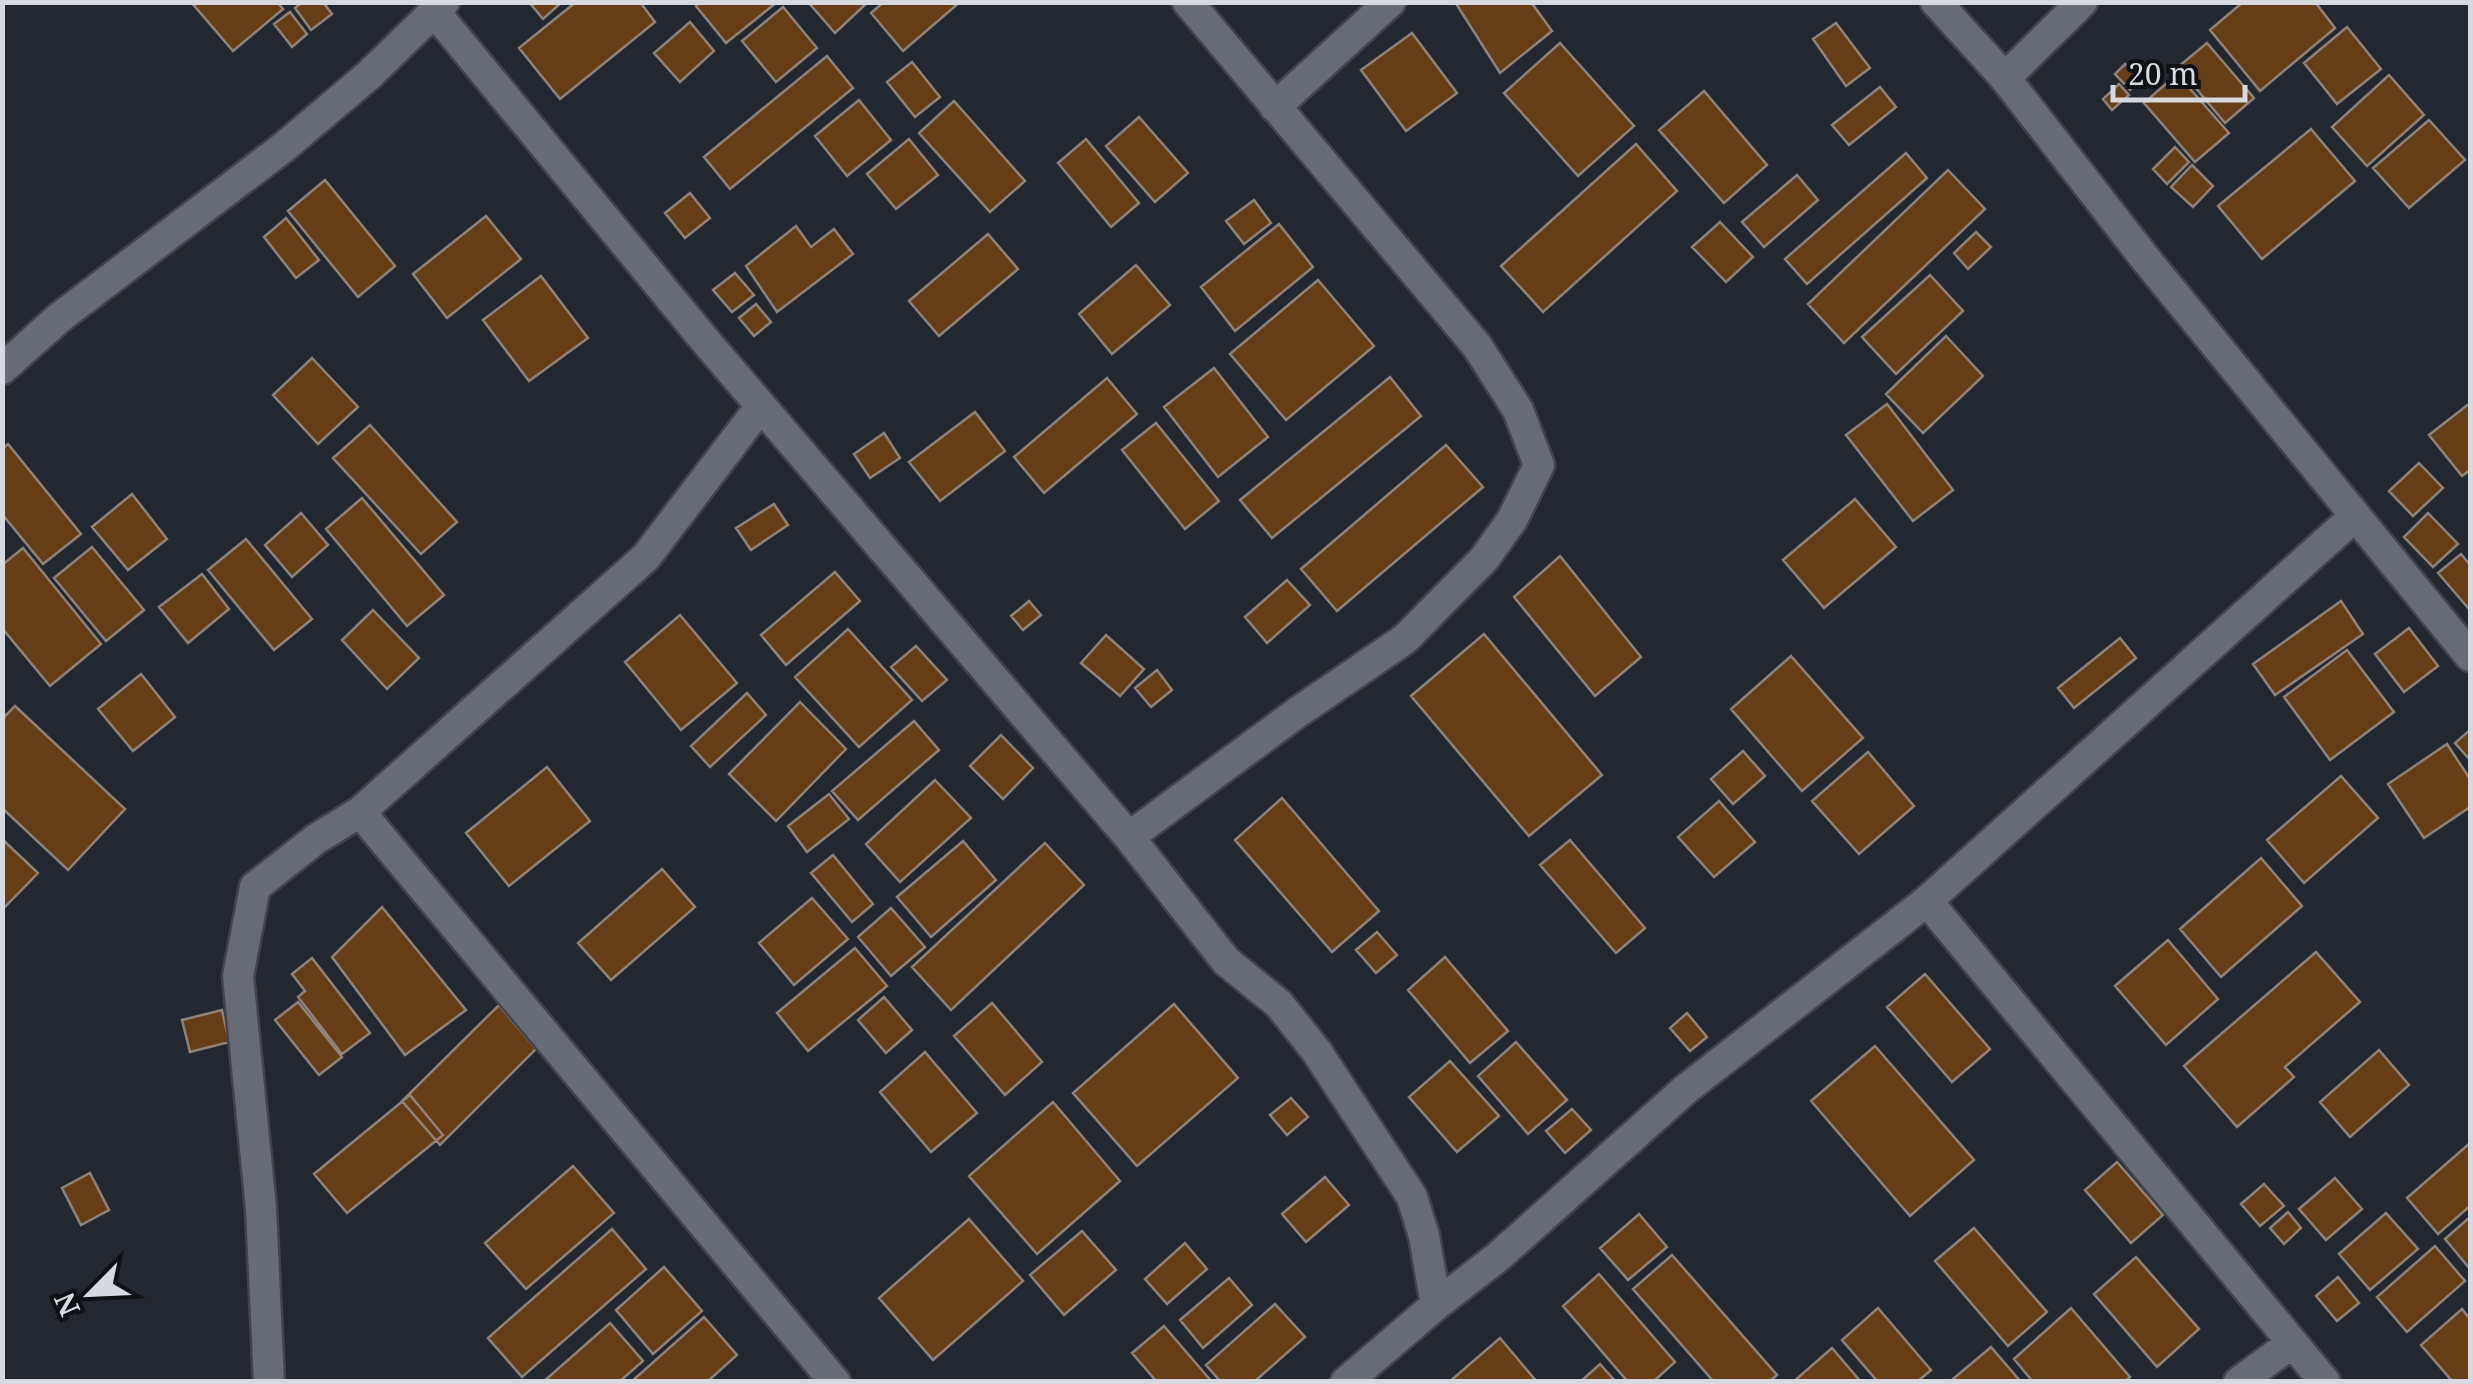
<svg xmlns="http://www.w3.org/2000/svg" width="2473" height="1384" viewBox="0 0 2473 1384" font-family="'Noto Serif',serif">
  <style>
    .building { fill: #673d16; stroke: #8f847c; stroke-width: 2.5 }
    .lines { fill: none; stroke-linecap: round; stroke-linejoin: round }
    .minor-casing { stroke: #41444c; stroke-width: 35 }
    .minor { stroke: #676b76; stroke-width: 30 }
  </style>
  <rect width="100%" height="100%" fill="#232730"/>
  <!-- building -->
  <path class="building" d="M 191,2 L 277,2 L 283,9 L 233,51 Z
    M 302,2 L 323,2 L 332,14 L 311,30 L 295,8 Z
    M 529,2 L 562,2 L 543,19 Z
    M 576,2 L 640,2 L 655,22 L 560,99 L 519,48 Z
    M 700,2 L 776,2 L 776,3 L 726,43 L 696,6 Z
    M 808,2 L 868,2 L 835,33 Z
    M 884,2 L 960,2 L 903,51 L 871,13 Z
    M 1455,2 L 1531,2 L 1552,31 L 1500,73 Z
    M 2243,2 L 2315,2 L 2335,28 L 2260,91 L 2210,30 Z
    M 783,7 L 817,48 L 776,82 L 742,41 Z
    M 290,12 L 307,34 L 292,47 L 274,24 Z
    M 690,22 L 714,51 L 680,82 L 654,53 Z
    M 1836,23 L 1870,68 L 1846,86 L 1813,39 Z
    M 2347,27 L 2381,69 L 2337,104 L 2304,63 Z
    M 1412,33 L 1457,93 L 1406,131 L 1361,70 Z
    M 1560,43 L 1634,126 L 1578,176 L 1504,93 Z
    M 2207,43 L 2254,98 L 2225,123 L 2178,67 Z
    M 827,56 L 853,88 L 730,189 L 704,157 Z
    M 912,62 L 940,97 L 915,117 L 887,82 Z
    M 2125,64 L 2140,79 L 2130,90 L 2115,74 Z
    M 2177,74 L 2229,133 L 2195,162 L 2144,103 Z
    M 2389,75 L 2424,115 L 2367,166 L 2332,127 Z
    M 2119,84 L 2129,95 L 2112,110 L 2103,99 Z
    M 1880,87 L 1896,107 L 1849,145 L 1832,125 Z
    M 1704,91 L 1767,165 L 1724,203 L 1659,130 Z
    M 859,100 L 891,140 L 847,176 L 815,136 Z
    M 954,101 L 1025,181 L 990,212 L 919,133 Z
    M 1139,117 L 1188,173 L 1155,202 L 1106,146 Z
    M 2429,120 L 2465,160 L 2409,208 L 2373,168 Z
    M 2311,129 L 2355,181 L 2262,259 L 2218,206 Z
    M 909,139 L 938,175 L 896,209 L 867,174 Z
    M 1086,139 L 1139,203 L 1111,227 L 1058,163 Z
    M 1636,144 L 1677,191 L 1543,312 L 1501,266 Z
    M 2175,147 L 2189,162 L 2167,184 L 2153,169 Z
    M 1906,153 L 1927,178 L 1807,284 L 1785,259 Z
    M 2192,165 L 2213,186 L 2193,207 L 2171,187 Z
    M 1948,170 L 1985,209 L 1844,343 L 1808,304 Z
    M 1797,175 L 1818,200 L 1764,247 L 1742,222 Z
    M 325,180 L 395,266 L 358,297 L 288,211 Z
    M 690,193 L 710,218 L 685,238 L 665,213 Z
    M 1254,200 L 1271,223 L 1244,244 L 1226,221 Z
    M 486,216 L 521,259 L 447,318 L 413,274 Z
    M 286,218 L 319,260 L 296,278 L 264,237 Z
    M 1720,222 L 1753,257 L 1726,282 L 1692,247 Z
    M 1279,224 L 1313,267 L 1235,331 L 1201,287 Z
    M 796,226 L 811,247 L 834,229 L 853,254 L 777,312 L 746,266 Z
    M 1976,232 L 1991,247 L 1968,269 L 1954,253 Z
    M 988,234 L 1018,269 L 939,336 L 909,301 Z
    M 1136,265 L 1170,305 L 1112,354 L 1079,314 Z
    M 735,273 L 754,295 L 732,312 L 713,290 Z
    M 1930,275 L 1963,311 L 1896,374 L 1862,337 Z
    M 541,276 L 588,338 L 529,381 L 483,320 Z
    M 1318,280 L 1374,346 L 1286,420 L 1230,354 Z
    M 756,304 L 771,322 L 754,336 L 739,318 Z
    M 1946,336 L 1983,376 L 1923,433 L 1886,394 Z
    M 312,358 L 358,407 L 318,444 L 273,395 Z
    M 1214,368 L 1268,437 L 1218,477 L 1164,407 Z
    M 1390,377 L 1421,416 L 1272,538 L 1240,500 Z
    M 1107,378 L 1137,414 L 1044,493 L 1014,457 Z
    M 2470,403 L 2470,470 L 2462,476 L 2429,435 Z
    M 1887,404 L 1953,490 L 1913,521 L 1846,435 Z
    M 975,412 L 1005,451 L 940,501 L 909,462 Z
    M 1156,423 L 1219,501 L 1185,529 L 1122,450 Z
    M 370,425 L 457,522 L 421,554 L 333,458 Z
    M 884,433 L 900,458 L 870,478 L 854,454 Z
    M 8,444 L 81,534 L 43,564 L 2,514 L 2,449 Z
    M 1446,445 L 1483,487 L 1337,611 L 1301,569 Z
    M 2419,463 L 2443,488 L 2413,516 L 2389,491 Z
    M 132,494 L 167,539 L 128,570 L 92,527 Z
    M 362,498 L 444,595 L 407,626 L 326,529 Z
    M 1855,499 L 1896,547 L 1824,608 L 1783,560 Z
    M 774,504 L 788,525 L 751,550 L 736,528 Z
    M 301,513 L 328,545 L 292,577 L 265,545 Z
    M 2428,513 L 2458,544 L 2433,567 L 2404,537 Z
    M 246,539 L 312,619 L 274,650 L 208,570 Z
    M 92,547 L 144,610 L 106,641 L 54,578 Z
    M 23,548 L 101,644 L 50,686 L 2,628 L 2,565 Z
    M 2461,554 L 2470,565 L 2469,609 L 2438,573 Z
    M 1560,556 L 1641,657 L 1595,696 L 1514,597 Z
    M 835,572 L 860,601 L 786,665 L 761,635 Z
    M 202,574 L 229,609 L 188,643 L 159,607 Z
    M 1287,580 L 1310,605 L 1267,643 L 1245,617 Z
    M 1029,601 L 1041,615 L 1023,630 L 1011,616 Z
    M 2341,601 L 2363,634 L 2275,695 L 2253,664 Z
    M 373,610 L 419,658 L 387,689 L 342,640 Z
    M 680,615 L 737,683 L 681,730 L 625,662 Z
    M 2409,628 L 2438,666 L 2404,692 L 2375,654 Z
    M 848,629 L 912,700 L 859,747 L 795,677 Z
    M 1484,634 L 1602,775 L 1529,836 L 1411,696 Z
    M 1106,635 L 1144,669 L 1120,696 L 1081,663 Z
    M 2120,638 L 2136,658 L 2074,708 L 2058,688 Z
    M 916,646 L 947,680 L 922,701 L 891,667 Z
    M 2347,650 L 2394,712 L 2330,760 L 2284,697 Z
    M 1791,656 L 1863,738 L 1802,791 L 1731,709 Z
    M 1157,670 L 1172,690 L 1151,707 L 1135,688 Z
    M 141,674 L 175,717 L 133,751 L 98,709 Z
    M 747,693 L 766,715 L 710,767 L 691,746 Z
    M 800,702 L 846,749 L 776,821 L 729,774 Z
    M 15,706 L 125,809 L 68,870 L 2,808 L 2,719 Z
    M 914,721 L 939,750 L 858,820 L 832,791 Z
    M 2470,730 L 2470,760 L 2455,743 Z
    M 1001,735 L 1033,768 L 1003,799 L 970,766 Z
    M 2447,744 L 2470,779 L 2470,807 L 2424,838 L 2388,784 Z
    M 1743,751 L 1765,776 L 1733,804 L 1711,779 Z
    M 1868,752 L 1914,806 L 1859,854 L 1812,801 Z
    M 547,767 L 590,821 L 509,886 L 466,833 Z
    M 2341,776 L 2378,818 L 2304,883 L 2267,840 Z
    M 935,780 L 971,818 L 900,882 L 866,844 Z
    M 829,794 L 849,819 L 807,852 L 788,826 Z
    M 1282,798 L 1379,911 L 1332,952 L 1235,840 Z
    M 1719,801 L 1755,842 L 1714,877 L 1678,837 Z
    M 2,839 L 38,873 L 2,910 Z
    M 1570,840 L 1645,928 L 1616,953 L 1540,865 Z
    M 963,841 L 996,880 L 931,937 L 897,897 Z
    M 1045,843 L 1084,885 L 951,1010 L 912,967 Z
    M 833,855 L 873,904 L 852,922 L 811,873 Z
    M 2261,858 L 2302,906 L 2221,977 L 2180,929 Z
    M 662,869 L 695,907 L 611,980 L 578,943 Z
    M 812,898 L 848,939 L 794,985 L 759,943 Z
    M 382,907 L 466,1010 L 405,1055 L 332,957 Z
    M 891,908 L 925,947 L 891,976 L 858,937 Z
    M 1377,932 L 1397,955 L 1376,973 L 1356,950 Z
    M 2168,940 L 2218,999 L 2166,1045 L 2115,986 Z
    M 855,948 L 887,986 L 808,1051 L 777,1013 Z
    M 2316,952 L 2360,1002 L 2285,1067 L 2294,1077 L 2237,1127 L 2184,1066 Z
    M 1445,957 L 1508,1031 L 1470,1063 L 1408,990 Z
    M 312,958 L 370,1033 L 342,1054 L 298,997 L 305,991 L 292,974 Z
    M 1925,974 L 1990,1049 L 1952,1082 L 1887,1007 Z
    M 884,997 L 912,1030 L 886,1053 L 858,1020 Z
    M 298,1002 L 342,1057 L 319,1075 L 275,1020 Z
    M 992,1003 L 1042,1062 L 1005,1095 L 954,1036 Z
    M 1174,1004 L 1238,1078 L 1137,1166 L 1073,1093 Z
    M 499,1005 L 536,1049 L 440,1145 L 402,1101 Z
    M 222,1010 L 229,1042 L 190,1052 L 182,1020 Z
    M 1687,1013 L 1707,1037 L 1690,1051 L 1670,1028 Z
    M 1516,1042 L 1567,1100 L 1528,1134 L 1478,1076 Z
    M 1875,1046 L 1974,1160 L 1910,1216 L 1811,1101 Z
    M 2379,1050 L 2409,1085 L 2350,1137 L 2320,1102 Z
    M 925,1052 L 977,1113 L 931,1152 L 880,1092 Z
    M 1450,1061 L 1499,1116 L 1457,1152 L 1409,1097 Z
    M 410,1095 L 443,1135 L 347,1213 L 314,1174 Z
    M 1291,1098 L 1308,1117 L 1287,1135 L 1270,1115 Z
    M 1053,1102 L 1120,1181 L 1037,1254 L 969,1176 Z
    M 1572,1109 L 1591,1130 L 1565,1153 L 1546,1131 Z
    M 2470,1143 L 2470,1206 L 2438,1234 L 2407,1198 Z
    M 2117,1162 L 2163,1215 L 2131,1243 L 2085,1190 Z
    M 573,1166 L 614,1213 L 526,1289 L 485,1243 Z
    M 90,1173 L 109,1210 L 81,1225 L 62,1188 Z
    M 1325,1177 L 1349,1205 L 1306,1242 L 1282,1214 Z
    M 2335,1178 L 2362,1209 L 2326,1240 L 2299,1209 Z
    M 2264,1184 L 2284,1206 L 2260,1226 L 2241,1204 Z
    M 2288,1212 L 2301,1228 L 2284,1244 L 2270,1228 Z
    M 2386,1213 L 2418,1249 L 2370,1290 L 2339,1254 Z
    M 1639,1214 L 1667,1247 L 1628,1280 L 1600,1248 Z
    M 2470,1217 L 2470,1269 L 2445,1239 Z
    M 969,1219 L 1023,1281 L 933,1360 L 879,1298 Z
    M 1974,1228 L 2047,1312 L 2008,1346 L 1935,1261 Z
    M 612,1229 L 646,1269 L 522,1377 L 488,1338 Z
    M 1082,1231 L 1116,1270 L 1064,1315 L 1030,1275 Z
    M 1185,1243 L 1207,1269 L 1167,1304 L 1145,1279 Z
    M 2435,1246 L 2465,1281 L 2407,1332 L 2377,1297 Z
    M 1672,1255 L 1777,1375 L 1769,1382 L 1714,1382 L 1633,1289 Z
    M 2136,1257 L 2199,1329 L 2157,1367 L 2094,1294 Z
    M 664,1267 L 702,1311 L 653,1354 L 616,1310 Z
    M 1599,1274 L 1675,1362 L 1653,1382 L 1628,1382 L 1563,1306 Z
    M 2338,1277 L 2359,1303 L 2337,1321 L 2316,1296 Z
    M 1229,1278 L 1252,1305 L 1203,1348 L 1180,1320 Z
    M 1275,1304 L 1305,1337 L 1254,1382 L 1221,1382 L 1206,1365 Z
    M 1878,1308 L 1931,1370 L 1917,1382 L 1878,1382 L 1842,1340 Z
    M 2071,1308 L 2130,1377 L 2125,1382 L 2033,1382 L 2014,1359 Z
    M 2462,1309 L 2470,1319 L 2470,1382 L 2453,1382 L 2421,1345 Z
    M 704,1317 L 737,1355 L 707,1382 L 631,1382 Z
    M 610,1323 L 643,1361 L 619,1382 L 543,1382 Z
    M 1164,1326 L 1212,1382 L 1157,1382 L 1132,1353 Z
    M 1500,1338 L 1537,1382 L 1449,1382 Z
    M 1991,1347 L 2021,1382 L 1954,1382 L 1953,1379 Z
    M 1832,1348 L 1861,1382 L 1793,1382 Z
    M 1600,1364 L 1616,1382 L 1580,1382 Z"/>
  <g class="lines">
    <!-- minor casing -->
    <g class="minor-casing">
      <path id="minor" d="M 1936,2 L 2005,78 L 2144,257 L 2470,656
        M 434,11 L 703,338 L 1129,837 L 1226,961 L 1279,1004 L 1317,1052 L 1412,1197 L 1424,1236 L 1436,1305 L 1346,1382
        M 2005,78 L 2082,2
        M 1275,107 L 1390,2
        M 2,369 L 59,318 L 284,147 L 369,75 L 444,2
        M 360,812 L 835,1382
        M 1129,837 L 1298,712 L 1405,639 L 1484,559 L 1512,520 L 1539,465 L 1518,410 L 1477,346 L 1188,2
        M 1927,901 L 2325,1382
        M 1436,1305 L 1499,1256 L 1686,1089 L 1927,901 L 2355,516
        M 269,1382 L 261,1208 L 238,976 L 255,887 L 316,839 L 360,812 L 646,557 L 761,406
        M 2239,1382 L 2292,1343"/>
    </g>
    <!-- minor -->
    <use href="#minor" class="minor"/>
  </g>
  <!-- border -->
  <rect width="2473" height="1384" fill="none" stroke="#d6d9df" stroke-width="10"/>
  <!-- north arrow -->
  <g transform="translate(90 1294) rotate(246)" stroke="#0e1014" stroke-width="8" paint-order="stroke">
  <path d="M0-8L18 38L0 25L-18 38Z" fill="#d6d9df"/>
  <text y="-15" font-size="28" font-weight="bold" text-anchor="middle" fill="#d6d9df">N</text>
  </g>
  <!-- scale -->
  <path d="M2113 85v15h132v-15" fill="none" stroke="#d6d9df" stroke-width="5"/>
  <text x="2128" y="85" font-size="30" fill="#d6d9df" stroke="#0e1014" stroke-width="8" paint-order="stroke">20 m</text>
</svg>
